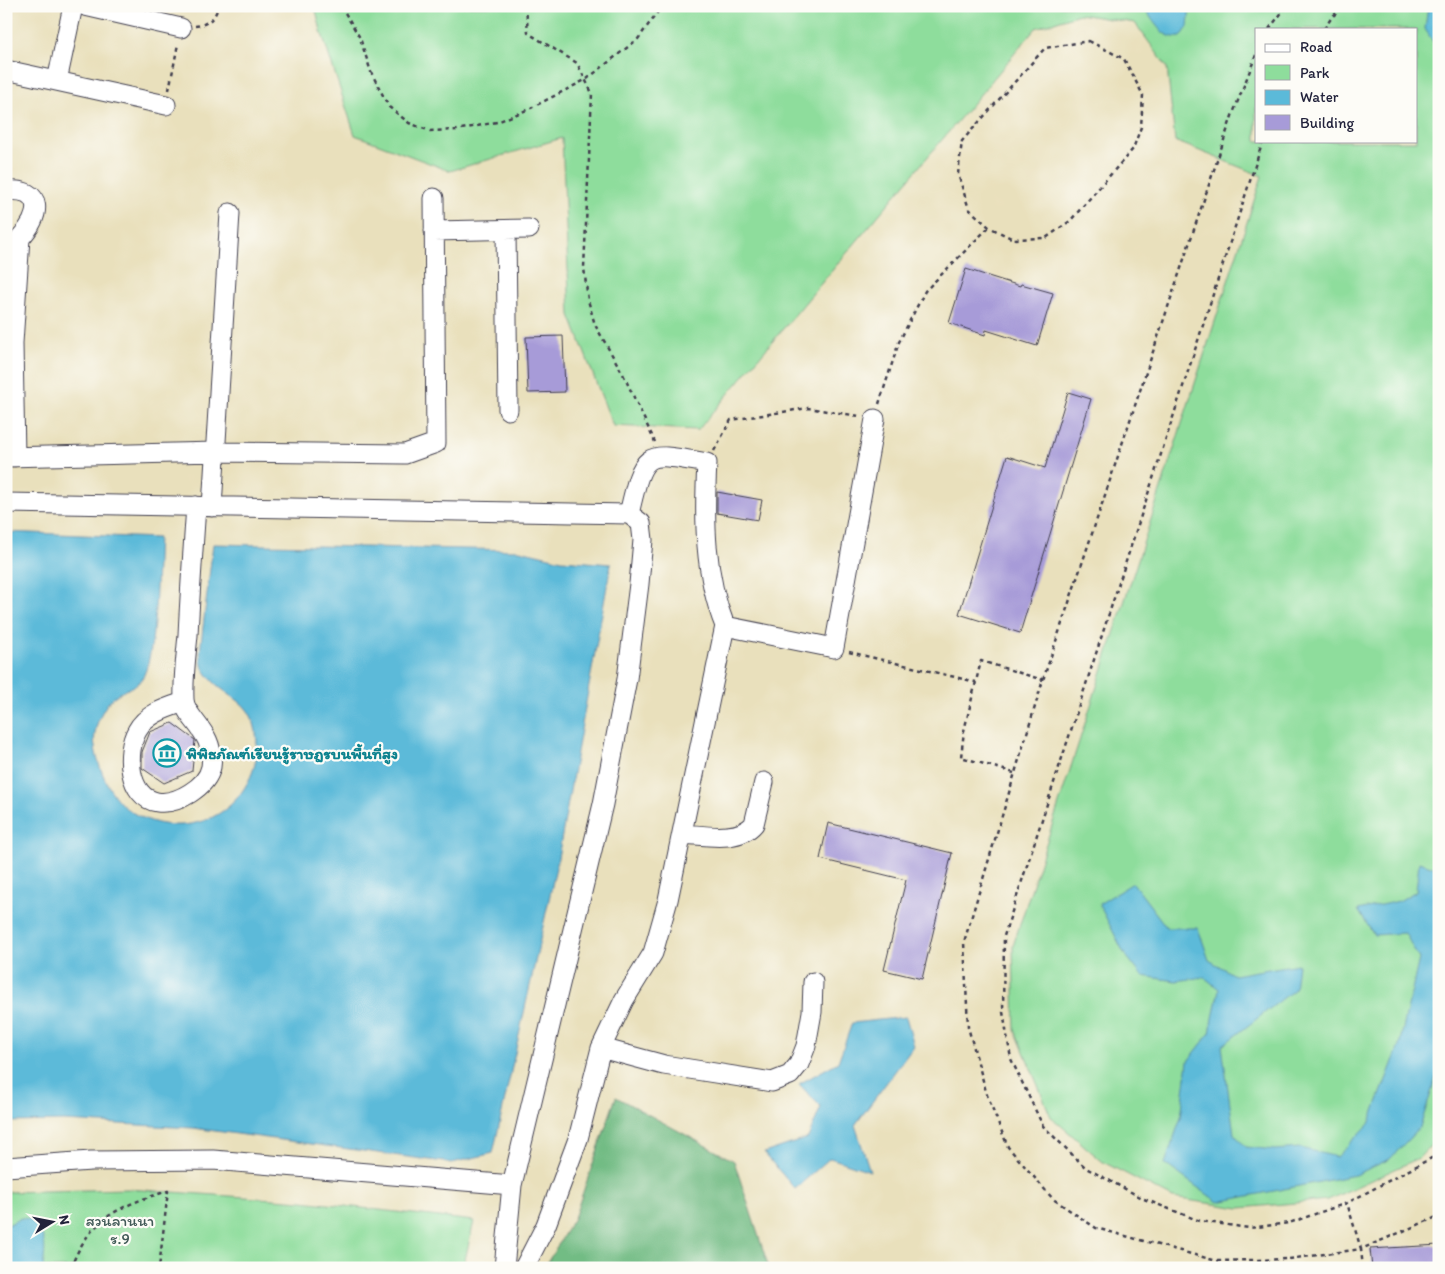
<svg xmlns="http://www.w3.org/2000/svg" width="1445" height="1274" viewBox="0 0 1445 1274" font-family="Itim,'Playpen Sans Thai',sans-serif">
  <style>
    .green { fill: #8edd9c; stroke: #58806c; fill-rule: evenodd }
    .forest { fill: #72bc84; stroke: #4a6f60 }
    .water { fill: #5bbad9; stroke: #3e6e8a }
    .building { fill: #a79bd8 }
    .lines { fill: none; stroke-linecap: round; stroke-linejoin: round }
    .minor-casing { stroke: #403e4e; stroke-width: 21 }
    .path { stroke: #403e4e; stroke-width: 2.5; stroke-dasharray: 4 4; stroke-linecap: butt }
    .minor { stroke: #fff; stroke-width: 19 }
    .labels { text-anchor: middle; stroke-width: 4.5; stroke-linejoin: round; paint-order: stroke }
    .culture-label { font-size: 16px; font-weight: bold; fill: #0d838f; stroke: #fdfcf7; text-anchor: start }
    .park-label { font-size: 16px; fill: #425a58; stroke: #fdfcf7 }
  </style>
  <rect width="100%" height="100%" fill="#fdfcf7"/>
  <filter id="ink" filterUnits="userSpaceOnUse"><feTurbulence type="fractalNoise" baseFrequency=".02" numOctaves="2"/><feDisplacementMap in="SourceGraphic" scale="10" xChannelSelector="R" yChannelSelector="G"/><feConvolveMatrix kernelMatrix="1 2 1 2 8 2 1 2 1" color-interpolation-filters="sRGB"/></filter>
  <filter id="wash" filterUnits="userSpaceOnUse"><feTurbulence type="fractalNoise" baseFrequency=".0096" numOctaves="4" result="noise"/><feDisplacementMap in="SourceGraphic" scale="20" xChannelSelector="R" yChannelSelector="G"/><feGaussianBlur stdDeviation="1.12" result="paint"/><feColorMatrix in="noise" values="0 0 0 0 0 0 0 0 0 0 0 0 0 0 0 0 0 1.4 0 .05"/><feComposite in="paint" operator="in"/></filter>
  <g filter="url(#wash)">
    <rect width="100%" height="100%" fill="#e9e0bc"/>
    <!-- green -->
    <path class="green" d="M 315,6 L 1439,6 L 1439,1137 L 1419,1158 L 1328,1200 L 1240,1208 L 1173,1198 L 1103,1162 L 1051,1117 L 1015,1030 L 1013,946 L 1262,176 L 1175,141 L 1167,67 L 1135,23 L 1079,14 L 1036,28 L 698,430 L 613,426 L 570,315 L 562,138 L 450,171 L 355,135 L 321,31 ZM 1256,29 L 1416,29 L 1416,141 L 1256,141 Z
      M 128,1189 L 302,1201 L 474,1221 L 463,1268 L 6,1268 L 6,1192 Z"/>
    <!-- forest -->
    <path class="forest" d="M 616,1097 L 734,1161 L 769,1268 L 544,1268 L 574,1218 Z"/>
    <!-- water -->
    <path class="water" d="M 1142,6 L 1190,6 L 1188,27 L 1181,37 C 1160,40 1154,19 1142,6 Z
      M 1428,6 L 1439,6 L 1439,51 L 1425,29 Z
      M 6,532 L 158,538 C 156,568 157,659 141,680 C 136,687 123,690 115,696 C 102,706 92,730 95,747 C 98,768 111,799 130,811 C 167,835 216,828 241,793 C 251,779 257,764 257,747 C 257,694 225,703 204,670 C 201,666 201,657 200,652 L 213,544 L 520,550 L 562,560 L 611,564 L 557,863 L 493,1153 L 452,1163 L 193,1128 L 64,1121 L 6,1122 Z
      M 1419,862 L 1434,867 L 1439,883 L 1439,1068 L 1420,1127 L 1390,1159 L 1355,1175 L 1218,1202 L 1165,1164 L 1181,1117 L 1188,1061 L 1210,1033 L 1219,989 L 1204,977 L 1176,981 L 1142,976 L 1124,953 L 1099,904 L 1133,883 L 1167,928 L 1198,928 L 1209,960 L 1234,975 L 1298,964 L 1295,989 L 1222,1046 L 1234,1134 L 1246,1147 L 1275,1150 L 1300,1148 L 1337,1157 L 1369,1124 L 1399,1046 L 1419,959 L 1405,933 L 1374,935 L 1358,910 L 1399,901 L 1416,891 Z
      M 906,1017 L 914,1046 L 855,1125 L 870,1171 L 830,1158 L 795,1189 L 764,1153 L 808,1138 L 821,1107 L 799,1084 L 838,1062 L 852,1023 Z
      M 21,1218 L 30,1219 C 47,1238 46,1243 43,1268 L 6,1268 L 6,1226 Z"/>
    <g id="blocks">
      <!-- building -->
      <path class="building" d="M 966,269 L 1020,286 L 1021,284 L 1053,293 L 1037,346 L 986,330 L 985,335 L 949,323 Z
        M 563,336 L 565,392 L 528,393 L 526,337 Z
        M 1068,392 L 1091,399 L 1020,633 L 959,614 L 1007,456 L 1045,468 Z
        M 717,492 L 762,500 L 758,520 L 717,513 Z
        M 172,723 L 195,740 L 192,771 L 164,783 L 142,768 L 142,752 L 150,732 Z
        M 828,823 L 952,853 L 922,979 L 884,970 L 906,880 L 820,859 Z
        M 1439,1245 L 1439,1268 L 1372,1268 L 1370,1249 Z"/>
    </g>
  </g>
  <g filter="url(#ink)">
    <use href="#blocks" fill-opacity="0" stroke="#403e4e" stroke-width="1"/>
    <g class="lines">
      <!-- minor casing -->
      <g class="minor-casing">
        <path id="minor" d="M 85,6 L 181,28
          M 6,70 L 166,105
          M 57,81 L 73,6
          M 6,191 C 45,187 41,217 20,238 L 13,343 L 15,457
          M 506,230 L 508,410
          M 434,231 L 529,229
          M 6,457 L 216,452 L 405,454 L 436,443 L 434,198
          M 6,503 L 629,514 L 641,523 L 643,540 L 639,584 L 627,679 L 603,804 L 512,1185 L 504,1268
          M 212,507 L 230,213
          M 725,626 L 834,648 L 875,419
          M 184,702 C 166,708 146,714 137,731 C 125,752 128,797 157,802 C 177,805 207,787 211,767 C 216,731 184,719 184,699 C 183,678 186,656 188,635 C 190,592 193,549 196,506
          M 682,834 C 704,835 738,843 754,824 L 764,782
          M 601,1048 L 664,1065 L 772,1082 L 790,1075 L 799,1064 L 806,1046 L 812,1012 L 813,982
          M 6,1167 L 91,1161 L 213,1160 L 512,1185
          M 524,1268 L 546,1225 L 578,1139 L 601,1048 L 624,1000 L 653,953 L 668,900 L 725,626 C 704,574 704,518 707,463 C 644,452 644,449 629,514"/>
      </g>
      <!-- path -->
      <path class="path" d="M 341,6 L 360,38 L 371,72 L 389,107 L 409,123 L 430,131 L 457,130 L 497,122 L 529,109 L 587,79 L 638,39 L 662,6
        M 526,6 L 528,33 L 577,63 L 592,93 L 584,268 L 588,300 L 595,325 L 623,374 L 655,442
        M 195,26 C 207,25 216,18 218,6
        M 1269,29 L 1287,6
        M 1324,29 L 1332,17 L 1344,6
        M 1089,41 L 1124,59 L 1143,95 L 1141,127 L 1133,149 L 1070,221 L 1046,238 L 1013,239 L 989,227 L 969,209 L 958,174 L 962,141 L 1045,48 Z
        M 1256,55 L 1232,116 L 1043,680 L 964,942 L 968,1027 L 987,1095 L 1008,1147 L 1053,1199 L 1096,1228 L 1217,1261 L 1289,1259 L 1361,1249 L 1347,1203
        M 169,90 L 178,44
        M 1263,141 L 1004,936 L 1003,1012 L 1011,1059 L 1043,1126 L 1086,1168 L 1144,1199 L 1200,1221 L 1249,1228 L 1289,1223 L 1347,1203 L 1439,1154
        M 879,404 L 899,342 L 925,291 L 989,227
        M 714,451 L 731,420 L 808,408 L 859,416
        M 849,652 L 976,682
        M 1014,773 L 961,757 L 964,731 L 981,661 L 1043,680
        M 71,1268 C 88,1219 121,1205 168,1191 L 159,1268
        M 1363,1268 L 1361,1249 L 1439,1216"/>
      <!-- minor -->
      <use href="#minor" class="minor"/>
    </g>
  </g>
  <!-- icons -->
  <defs>
    <g id="museum-ring" transform="scale(1.4375)"><circle r="9.5" fill="#fdfcf7" stroke="#0f9aa8" stroke-width="1.5"/><path d="M0-6L6-3V-2H-6V-3ZM-5-1h2V3h-2ZM-1-1h2V3h-2ZM3-1h2V3H3ZM-6 4H6V6H-6Z" fill="#0f9aa8"/></g>
  </defs>
  <g fill-rule="evenodd">
    <use href="#museum-ring" x="167" y="753"/>
  </g>
  <g class="labels">
    <!-- culture labels -->
    <g class="culture-label">
      <text x="186" y="759">พิพิธภัณฑ์เรียนรู้ราษฎรบนพื้นที่สูง</text>
    </g>
    <!-- park labels -->
    <g class="park-label">
      <text x="120" y="1226">สวนลานนา<tspan x="120" dy="18">ร.9</tspan></text>
    </g>
  </g>
  <!-- margin -->
  <rect width="1445" height="1274" fill="none" stroke="#fdfcf7" stroke-width="25"/>
  <!-- legend -->
  <rect x="1255" y="28" width="162" height="115" fill="#fdfcf7" stroke="#a5a5ac"/>
  <rect x="1265" y="44" width="25" height="8" fill="#ffffff" stroke="#a5a5ac"/>
  <text x="1300" y="52" font-size="15" fill="#22223b">Road</text>
  <rect x="1265" y="65" width="25" height="15" fill="#8edd9c" stroke="#a5a5ac"/>
  <text x="1300" y="78" font-size="15" fill="#22223b">Park</text>
  <rect x="1265" y="90" width="25" height="15" fill="#5bbad9" stroke="#a5a5ac"/>
  <text x="1300" y="102" font-size="15" fill="#22223b">Water</text>
  <rect x="1265" y="115" width="25" height="15" fill="#a79bd8" stroke="#a5a5ac"/>
  <text x="1300" y="128" font-size="15" fill="#22223b">Building</text>
  <!-- north arrow -->
  <g transform="translate(52 1222) rotate(80)" stroke="#fdfcf7" stroke-width="4" paint-order="stroke">
  <path d="M0-4L9 19L0 12L-9 19Z" fill="#22223b"/>
  <text y="-8" font-size="14" font-weight="bold" text-anchor="middle" fill="#22223b">N</text>
  </g>
</svg>
